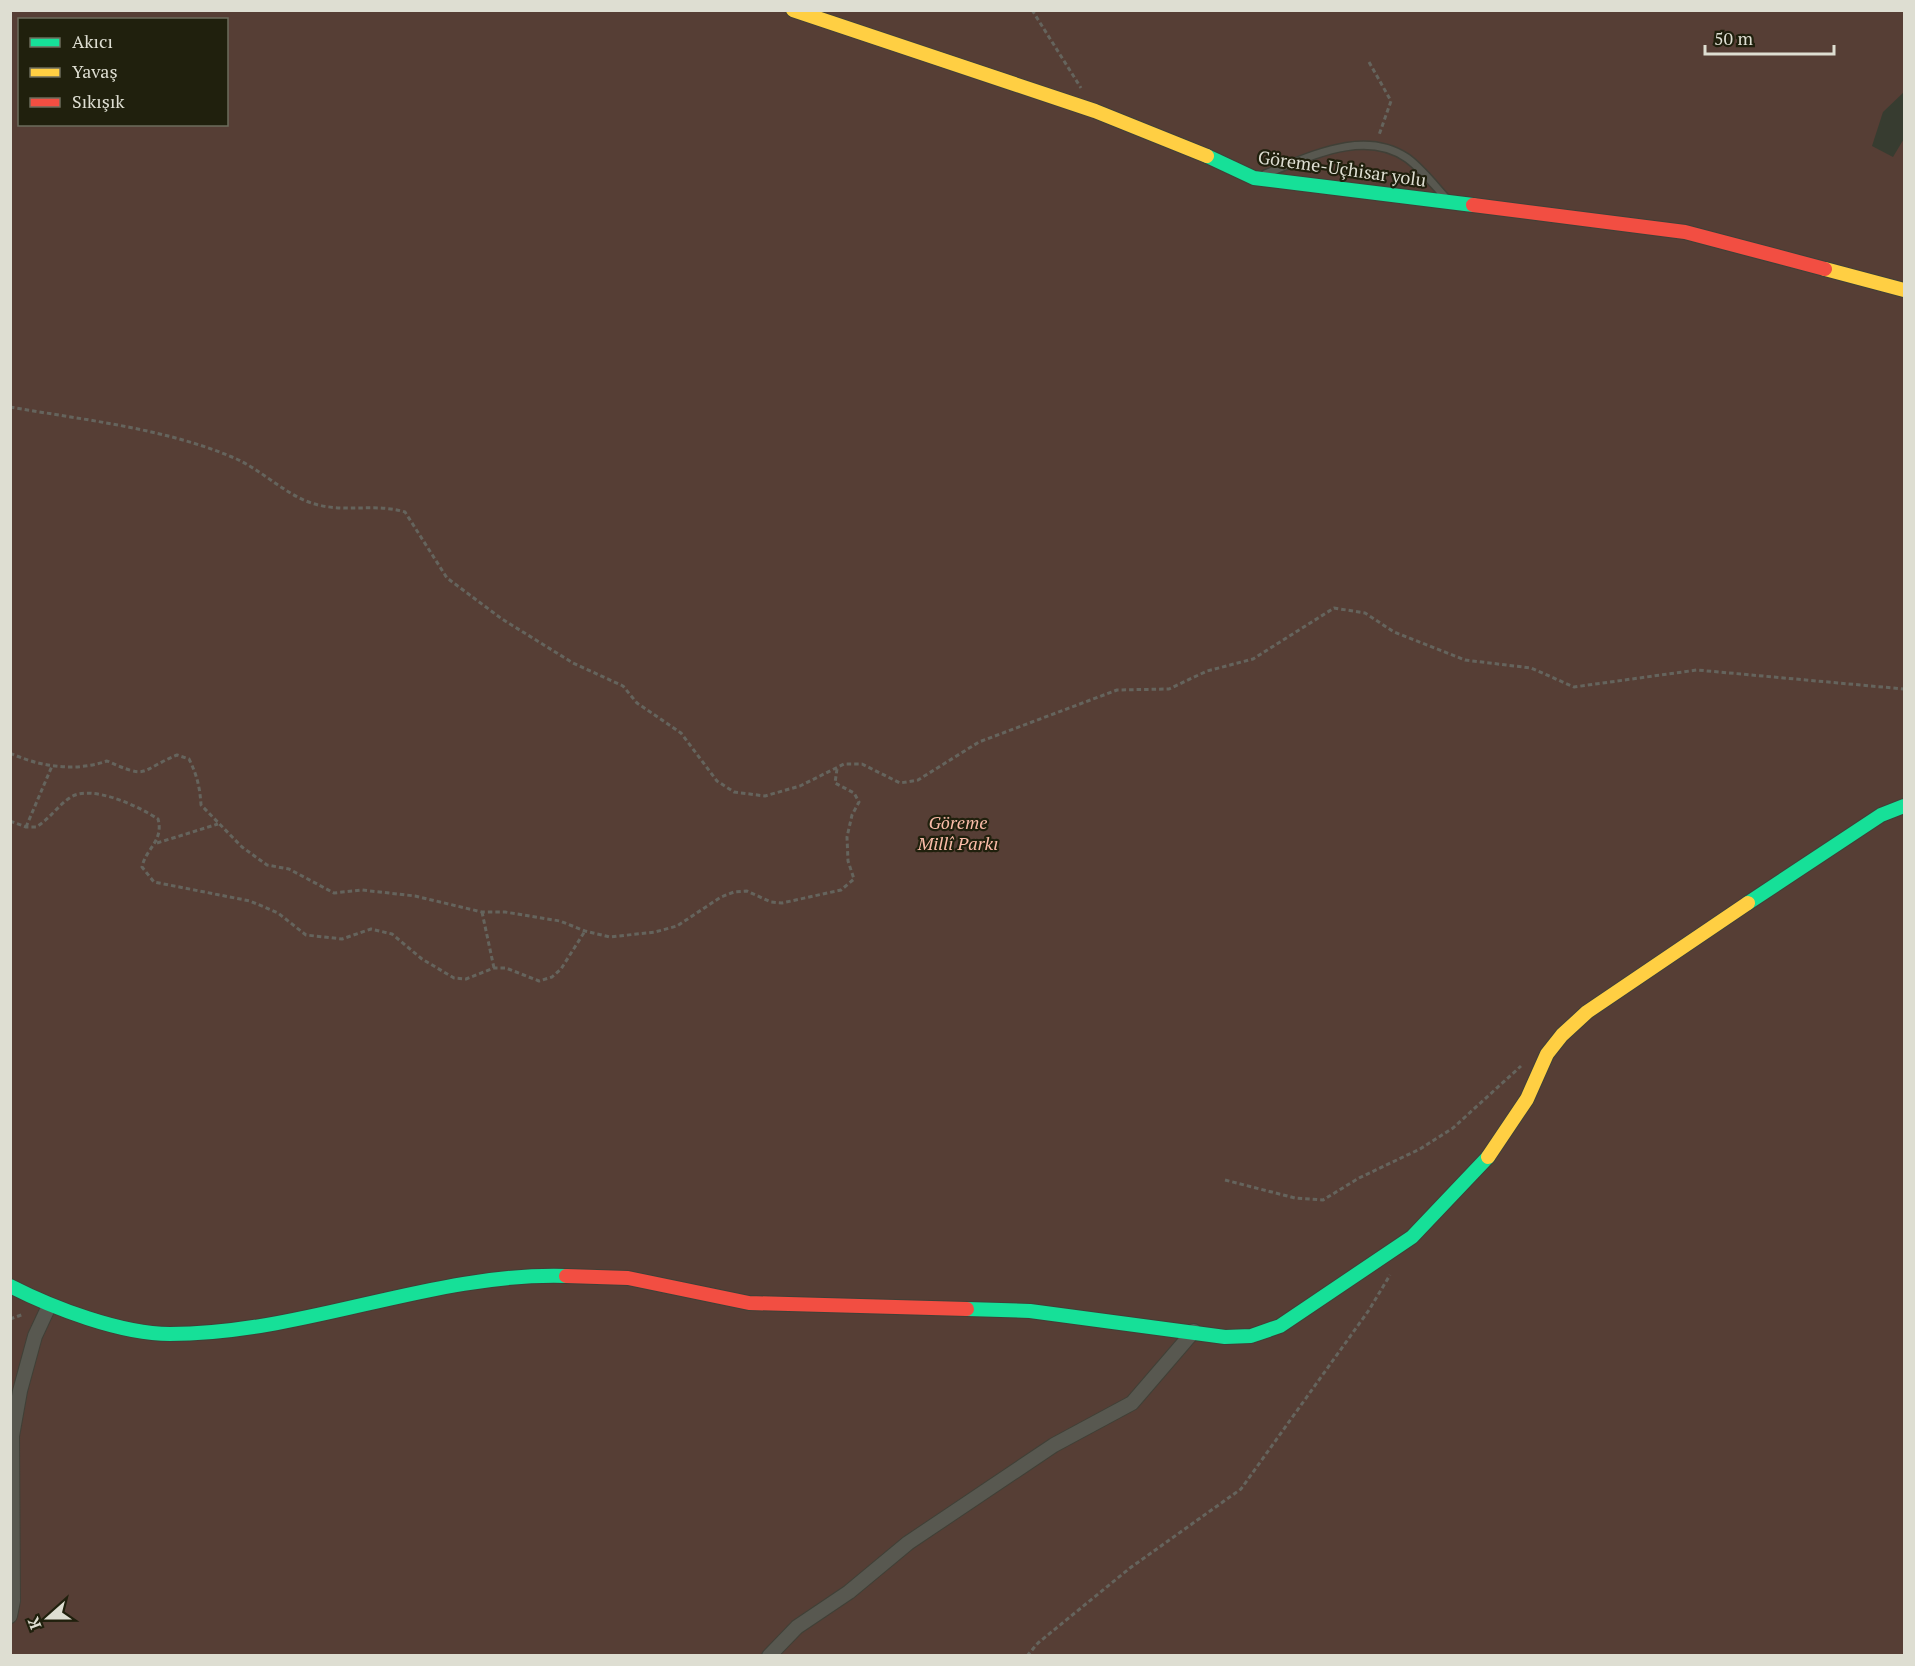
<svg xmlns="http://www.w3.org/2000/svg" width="1915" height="1666" viewBox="0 0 1915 1666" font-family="'PT Serif',serif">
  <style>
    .green { fill: #563e35; fill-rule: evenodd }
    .building { fill: #373c30 }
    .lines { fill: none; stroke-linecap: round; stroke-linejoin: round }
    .lane-casing { stroke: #404037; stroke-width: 10 }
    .street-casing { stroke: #404037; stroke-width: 16 }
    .fast-casing { stroke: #404037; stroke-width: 16 }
    .slow-casing { stroke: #404037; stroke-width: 16 }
    .jam-casing { stroke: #404037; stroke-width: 16 }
    .path { stroke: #65645d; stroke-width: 3; stroke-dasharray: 4.5 3; stroke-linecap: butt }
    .lane { stroke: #585850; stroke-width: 7 }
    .street { stroke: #585850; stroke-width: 14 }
    .fast { stroke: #16e098; stroke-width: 14 }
    .slow { stroke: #ffcf43; stroke-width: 14 }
    .jam { stroke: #f24e42; stroke-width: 14 }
    .labels { text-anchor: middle; stroke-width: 4.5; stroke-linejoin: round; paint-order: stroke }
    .street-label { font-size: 18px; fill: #deded2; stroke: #20200d }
    .park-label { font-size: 18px; font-style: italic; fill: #fabca8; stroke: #20200d }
  </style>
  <rect width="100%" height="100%" fill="#26251a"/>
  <!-- green -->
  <path class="green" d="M 11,11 L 1904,11 L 1904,1655 L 11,1655 ZM 20,20 L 226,20 L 226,124 L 20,124 Z"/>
  <!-- building -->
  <path class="building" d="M 1905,91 L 1905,137 L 1893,157 L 1872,146 L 1883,112 Z"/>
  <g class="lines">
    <!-- lane casing -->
    <g class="lane-casing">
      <path id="lane" d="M 1265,174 C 1308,158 1363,128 1407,158 C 1421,168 1434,185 1446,198"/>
    </g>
    <!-- street casing -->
    <g class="street-casing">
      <path id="street" d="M 10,1616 L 13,1601 L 12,1436 L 20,1391 L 35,1336 L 49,1306
        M 769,1656 L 797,1627 L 849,1592 L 908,1543 L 1054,1445 L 1132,1403 L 1194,1331"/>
    </g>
    <!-- fast casing -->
    <g class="fast-casing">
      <path id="fast" d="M 1207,156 L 1254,178 L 1473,205
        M 1748,903 L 1881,815 L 1904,806
        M 10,1286 C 53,1308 121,1334 170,1334 C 305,1334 432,1272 566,1276
        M 967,1309 L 1030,1311 L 1225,1337 L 1251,1336 L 1280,1326 L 1412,1237 L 1488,1157"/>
    </g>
    <!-- slow casing -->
    <g class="slow-casing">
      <path id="slow" d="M 793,10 L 1095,111 L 1207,156
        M 1825,269 L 1904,290
        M 1488,1157 L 1527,1099 L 1547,1054 L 1562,1035 L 1587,1012 L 1748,903"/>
    </g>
    <!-- jam casing -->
    <g class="jam-casing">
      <path id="jam" d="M 1473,205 L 1685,232 L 1825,269
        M 566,1276 L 628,1278 L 749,1303 L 967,1309"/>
    </g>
    <!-- path -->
    <path class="path" d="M 1032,10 L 1081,88
      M 1369,62 L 1391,101 L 1379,135
      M 10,407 C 84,420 163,428 232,457 C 259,468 280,490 306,501 C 340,515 372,502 405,512 L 447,578 L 502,619 L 573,663 L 623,686 L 637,703 L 681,733 L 717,781 L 734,792 L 765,796 L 800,786 L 844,764 L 862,764 L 900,783 L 918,780 L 979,742 L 1117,690 L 1169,689 L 1207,671 L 1253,659 L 1334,608 L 1365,613 L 1394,632 L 1465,660 L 1531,668 L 1574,687 L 1697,670 L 1904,689
      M 10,753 C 40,767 76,772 107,761 C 150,780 138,771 177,755 L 189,759 C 197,775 200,788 201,805 L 242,847 L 267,865 L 289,869 L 334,893 L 362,890 L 415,896 L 482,912 L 505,912 L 560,921 L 585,931 L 610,937 L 655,932 L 677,926 L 721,897 L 734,892 L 747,891 L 771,902 L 782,903 L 841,890 L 854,879 L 848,861 L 847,837 L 852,815 L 859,802 L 854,793 L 835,783 L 837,769
      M 10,821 L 26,827 L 36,827 C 50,819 58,805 71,797 C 92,784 140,807 158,819 C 164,841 146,848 142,867 L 154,882 L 250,901 L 278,913 L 306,935 L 342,939 L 371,929 L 392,934 L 422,959 L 454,978 L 466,979 L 494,968 L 506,968 L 539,981 L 552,977 L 561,969 L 585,931
      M 26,827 L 52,766
      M 157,843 L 218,824
      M 482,912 L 494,968
      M 1225,1180 L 1295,1198 L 1323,1200 L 1359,1178 L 1420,1149 L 1453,1128 L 1521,1066
      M 10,1319 L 24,1314
      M 1027,1656 L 1038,1643 L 1130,1568 L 1241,1489 L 1369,1310 L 1390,1275"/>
    <!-- lane -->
    <use href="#lane" class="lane"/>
    <!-- street -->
    <use href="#street" class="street"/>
    <!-- fast -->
    <use href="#fast" class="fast"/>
    <!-- slow -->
    <use href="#slow" class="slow"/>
    <!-- jam -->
    <use href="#jam" class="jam"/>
  </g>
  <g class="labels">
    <!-- street labels -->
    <g class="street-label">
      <text transform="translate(1342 169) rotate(8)" y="6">Göreme-Uçhisar yolu</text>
    </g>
    <!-- park labels -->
    <g class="park-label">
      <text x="958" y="829">Göreme<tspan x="958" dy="21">Millî Parkı</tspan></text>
    </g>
  </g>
  <!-- border -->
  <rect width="1915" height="1666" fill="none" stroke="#deded2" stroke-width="24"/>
  <!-- legend -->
  <rect x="18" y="18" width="210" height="108" fill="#20200d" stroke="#6c6c5c" stroke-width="1.5"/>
  <rect x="30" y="38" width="30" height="9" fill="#16e098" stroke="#6c6c5c" stroke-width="1.5"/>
  <text x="72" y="48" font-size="18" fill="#deded2">Akıcı</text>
  <rect x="30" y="68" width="30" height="9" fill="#ffcf43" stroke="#6c6c5c" stroke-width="1.5"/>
  <text x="72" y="78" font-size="18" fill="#deded2">Yavaş</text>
  <rect x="30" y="98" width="30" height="9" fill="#f24e42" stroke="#6c6c5c" stroke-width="1.5"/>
  <text x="72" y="108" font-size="18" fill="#deded2">Sıkışık</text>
  <!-- north arrow -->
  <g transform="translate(48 1618) rotate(249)" stroke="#20200d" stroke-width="4.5" paint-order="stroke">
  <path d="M0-4.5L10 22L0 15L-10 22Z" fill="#deded2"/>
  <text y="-9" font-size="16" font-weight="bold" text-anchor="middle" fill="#deded2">K</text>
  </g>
  <!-- scale -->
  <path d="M1705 45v9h129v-9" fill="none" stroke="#deded2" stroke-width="3"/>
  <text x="1714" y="45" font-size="18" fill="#deded2" stroke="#20200d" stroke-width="4.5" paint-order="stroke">50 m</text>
</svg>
